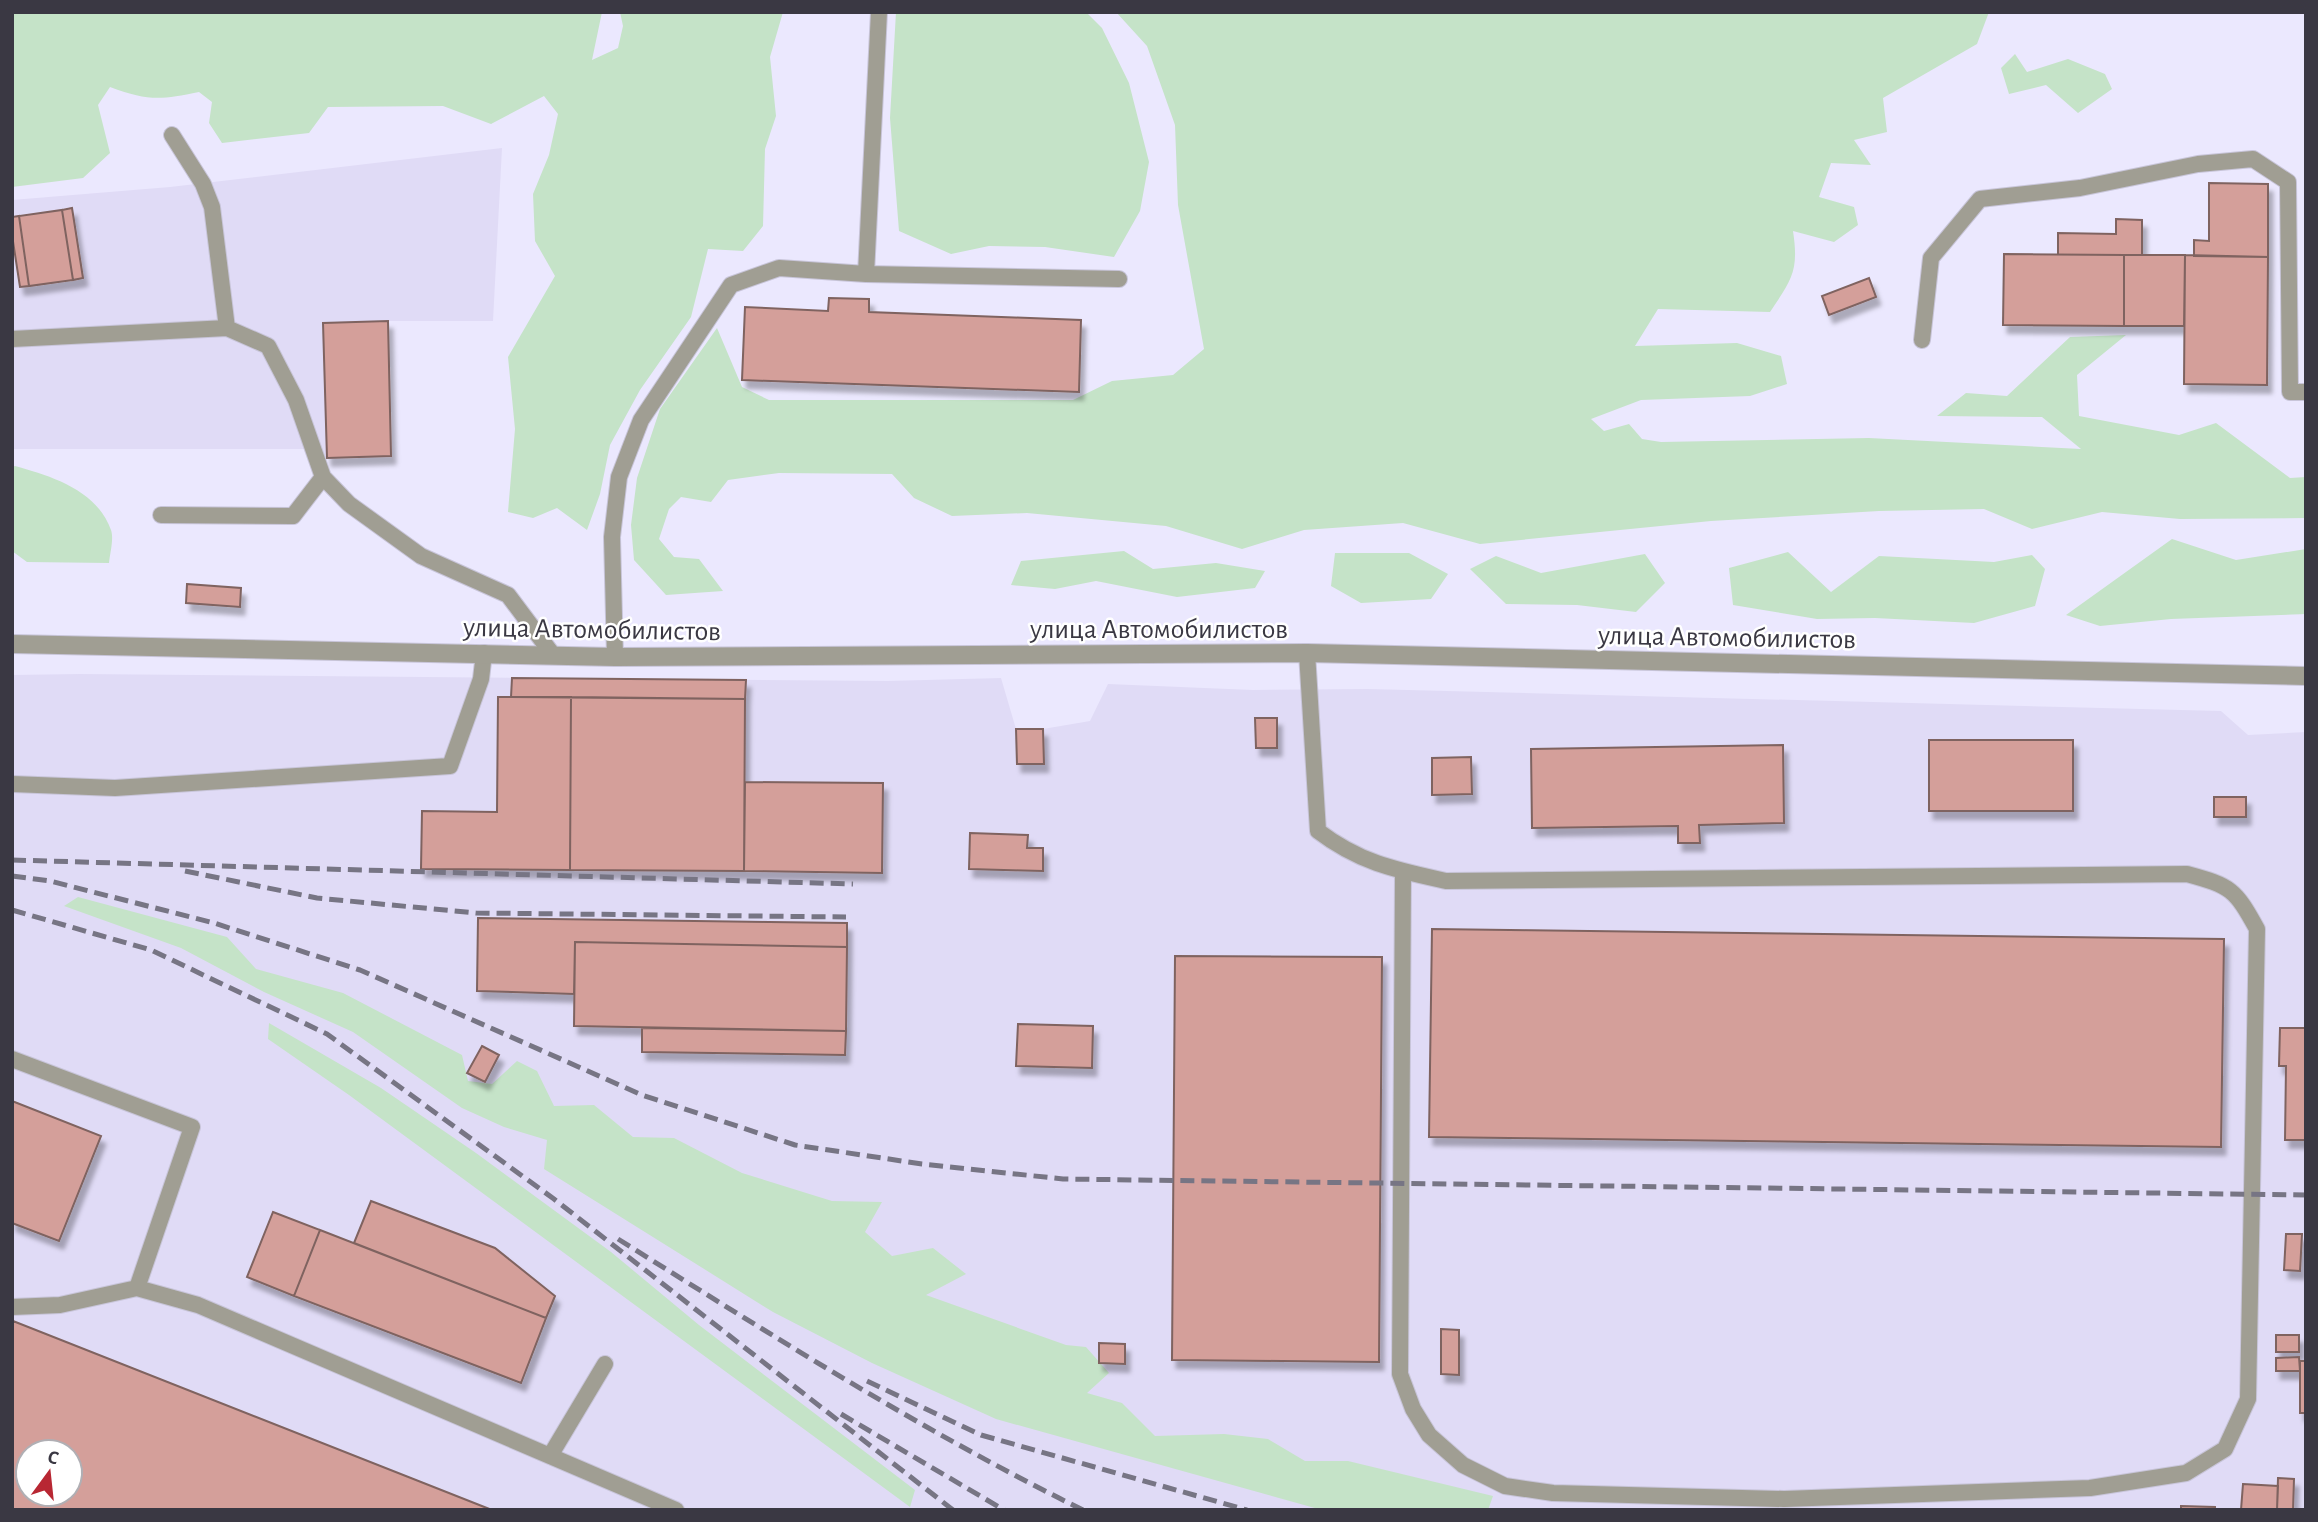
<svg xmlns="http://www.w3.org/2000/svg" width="2318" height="1522" viewBox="0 0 2318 1522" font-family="'Alegreya Sans',sans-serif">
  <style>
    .built { fill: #e0dbf6; fill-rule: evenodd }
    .green { fill: #c5e3c8 }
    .building { fill: #d49f9a; stroke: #7f6360; stroke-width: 2; fill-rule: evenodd; filter: url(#shadow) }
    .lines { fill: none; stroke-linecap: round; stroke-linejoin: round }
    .service-casing { stroke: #c8c5d9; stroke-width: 18 }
    .minor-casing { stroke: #c8c5d9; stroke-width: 20 }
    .service { stroke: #a09e93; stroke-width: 16 }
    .minor { stroke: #a09e93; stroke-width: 18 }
    .rail { stroke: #777584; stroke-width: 5; stroke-dasharray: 14 7; stroke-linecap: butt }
    .labels { text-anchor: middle; stroke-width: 5; stroke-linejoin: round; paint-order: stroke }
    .street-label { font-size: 28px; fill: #3a3843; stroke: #fff }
  </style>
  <defs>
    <filter id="shadow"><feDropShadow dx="4.5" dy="8" stdDeviation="2" flood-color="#0004"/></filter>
  </defs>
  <rect width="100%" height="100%" fill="#ebe8fe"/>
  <!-- built -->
  <path class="built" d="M 502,148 L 493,321 L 388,321 L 391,456 L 327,458 L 311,449 L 12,449 L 12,200 L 170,187 Z
    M 80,674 L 888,681 L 1001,678 L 1016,729 L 1043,729 L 1090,721 L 1108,684 L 1253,690 L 1368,689 L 2221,711 L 2248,735 L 2306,732 L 2306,1510 L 12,1510 L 12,675 ZM 28,1452 L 70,1452 L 70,1494 L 28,1494 Z"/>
  <!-- green -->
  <path class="green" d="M 12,12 L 602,12 L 592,60 L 618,48 L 623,26 L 620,12 L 783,12 L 770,57 L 776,116 L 765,149 L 763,226 L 743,251 L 708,249 L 691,317 L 640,390 L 610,445 L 600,494 L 587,530 L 557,508 L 533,518 L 508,512 L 515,429 L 508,357 L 555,276 L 535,241 L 533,194 L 549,155 L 558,114 L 544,96 L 491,124 L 443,106 L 328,107 L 309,133 L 222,143 L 209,123 L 212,102 L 199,92 C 160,100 148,101 110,87 L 98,105 L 110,153 L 83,178 L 12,187 Z
    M 896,12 L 1086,12 L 1102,28 L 1129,83 L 1149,162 L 1140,211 L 1114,257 L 1045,247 L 989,246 L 951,254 L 899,231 L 890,118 Z
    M 1116,12 L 1989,12 L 1977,44 L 1883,98 L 1887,132 L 1854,140 L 1871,165 L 1831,163 L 1819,197 L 1854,207 L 1858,225 L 1834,242 L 1793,231 C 1799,271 1792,279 1770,312 L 1658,309 L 1635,346 L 1737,343 L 1781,356 L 1787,384 L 1750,396 L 1641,400 L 1591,419 L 1604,431 L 1629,424 L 1642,439 L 1661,442 L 1869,438 L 2081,449 L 2042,417 L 1937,416 L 1966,393 L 2007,396 L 2070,337 L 2126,335 L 2077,375 L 2079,416 L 2179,435 L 2216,423 L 2290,478 L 2306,477 L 2306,518 L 2180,519 L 2102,512 L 2032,529 L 1984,509 L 1879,511 L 1711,521 L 1480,544 L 1403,523 L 1304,530 L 1242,549 L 1166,526 L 1027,513 L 952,516 L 914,498 L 892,474 L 779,473 L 728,480 L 711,502 L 681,497 L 669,509 L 659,539 L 674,557 L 699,559 L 723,591 L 666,595 L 634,560 L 631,525 L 637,478 L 660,409 L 717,328 L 742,387 L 769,400 L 1073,400 L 1112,381 L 1173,375 L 1204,349 L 1178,205 L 1175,125 L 1147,46 Z
    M 2015,54 L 2027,72 L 2068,59 L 2105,74 L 2112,89 L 2078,113 L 2046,85 L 2009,94 L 2001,68 Z
    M 15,466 C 51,476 97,490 111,530 C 114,539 110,553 109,563 L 27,562 L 12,551 L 12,467 Z
    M 2172,539 L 2236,560 L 2306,549 L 2306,614 L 2171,619 L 2100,626 L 2066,615 Z
    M 1124,551 L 1153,569 L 1216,563 L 1265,571 L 1255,588 L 1177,597 L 1096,581 L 1055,589 L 1011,585 L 1021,561 Z
    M 1788,552 L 1831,592 L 1879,556 L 1994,562 L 2032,555 L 2045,569 L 2035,606 L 1974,623 L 1875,618 L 1817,619 L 1733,605 L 1729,568 Z
    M 1335,553 L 1409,553 L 1448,574 L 1431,599 L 1361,603 L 1331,586 Z
    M 1645,554 L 1665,583 L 1636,612 L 1577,605 L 1506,604 L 1470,569 L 1496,556 L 1541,573 Z
    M 78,897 L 227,937 L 256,969 L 343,993 L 462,1055 L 468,1081 L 492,1084 L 517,1061 L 537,1071 L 554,1106 L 594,1105 L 633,1137 L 674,1138 L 742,1173 L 832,1201 L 882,1202 L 865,1232 L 892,1256 L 933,1248 L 966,1274 L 926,1295 L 1066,1345 L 1086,1347 L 1109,1373 L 1087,1393 L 1122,1403 L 1155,1436 L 1224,1434 L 1268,1439 L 1305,1461 L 1348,1461 L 1493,1496 L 1488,1510 L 1322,1510 L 996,1419 L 872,1363 L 773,1312 L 544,1169 L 547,1140 L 504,1127 L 462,1108 L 353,1032 L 264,992 L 181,948 L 64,906 Z
    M 269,1023 L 381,1088 L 476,1153 L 611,1252 L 699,1325 L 915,1490 L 910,1507 L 349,1095 L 268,1039 Z"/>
  <!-- building -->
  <path class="building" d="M 2209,183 L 2268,184 L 2268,257 L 2194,256 L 2194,240 L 2209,241 Z
    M 72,208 L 83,278 L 73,280 L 62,210 Z
    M 62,210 L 73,280 L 29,286 L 19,216 Z
    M 19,216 L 29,286 L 20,287 L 12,235 L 12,217 Z
    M 2116,219 L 2142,220 L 2142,255 L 2058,255 L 2058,233 L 2116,234 Z
    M 2004,254 L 2124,255 L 2124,326 L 2003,325 Z
    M 2124,255 L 2185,255 L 2184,326 L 2124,326 Z
    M 2185,255 L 2268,257 L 2267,385 L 2184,384 Z
    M 1869,278 L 1876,297 L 1829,315 L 1822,296 Z
    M 829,298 L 869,299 L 869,312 L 1081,320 L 1079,392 L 742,380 L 745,307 L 828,311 Z
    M 388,321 L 391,456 L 327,458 L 323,323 Z
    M 187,584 L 241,588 L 240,607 L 186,603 Z
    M 512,678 L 746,680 L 745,699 L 511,697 Z
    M 498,697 L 571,697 L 570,870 L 421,869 L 422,811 L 497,812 Z
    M 571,697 L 745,699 L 744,871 L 570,870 Z
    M 1255,718 L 1277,718 L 1277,748 L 1256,748 Z
    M 1016,729 L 1043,729 L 1044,764 L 1017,764 Z
    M 1929,740 L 2073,740 L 2073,811 L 1929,811 Z
    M 1783,745 L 1784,823 L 1699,825 L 1700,843 L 1678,843 L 1678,826 L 1532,828 L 1531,749 Z
    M 1471,757 L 1472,794 L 1432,795 L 1432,758 Z
    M 745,782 L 883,783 L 882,873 L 744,871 Z
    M 2214,797 L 2246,797 L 2246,817 L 2214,817 Z
    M 970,833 L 1028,835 L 1027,848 L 1043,848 L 1043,871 L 969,869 Z
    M 478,918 L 847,923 L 847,947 L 575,942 L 574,994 L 477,991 Z
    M 1432,929 L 2224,939 L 2221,1147 L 1429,1137 Z
    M 575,942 L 847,947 L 846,1031 L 574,1026 Z
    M 1175,956 L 1382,957 L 1379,1362 L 1172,1360 Z
    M 1018,1024 L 1093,1026 L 1092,1068 L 1016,1066 Z
    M 642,1028 L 846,1031 L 845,1055 L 642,1052 Z
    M 2280,1028 L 2306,1028 L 2306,1140 L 2285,1140 L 2286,1066 L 2279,1066 Z
    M 482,1046 L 499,1055 L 485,1082 L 467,1073 Z
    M 12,1101 L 101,1136 L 59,1241 L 12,1223 Z
    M 371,1201 L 495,1248 L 555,1296 L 546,1318 L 354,1243 Z
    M 273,1212 L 320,1230 L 294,1296 L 247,1277 Z
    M 320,1230 L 546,1318 L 521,1383 L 294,1296 Z
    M 2286,1234 L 2302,1234 L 2300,1271 L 2284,1270 Z
    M 13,1321 L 492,1510 L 12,1510 ZM 28,1452 L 70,1452 L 70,1494 L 28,1494 Z
    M 1441,1329 L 1459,1330 L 1459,1375 L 1441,1374 Z
    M 2276,1335 L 2299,1335 L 2299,1352 L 2276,1352 Z
    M 1099,1343 L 1125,1344 L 1125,1364 L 1099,1363 Z
    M 2299,1357 L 2300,1371 L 2276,1371 L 2276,1358 Z
    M 2300,1361 L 2306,1361 L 2306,1413 L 2300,1413 Z
    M 2278,1478 L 2294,1479 L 2293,1510 L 2277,1510 Z
    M 2243,1484 L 2278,1486 L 2277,1510 L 2241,1510 Z
    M 2181,1506 L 2215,1507 L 2215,1510 L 2181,1510 Z"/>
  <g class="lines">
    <!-- service casing -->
    <g class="service-casing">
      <path id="service" d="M 172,135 L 203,184 L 212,207 L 227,328
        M 866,274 L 879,12
        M 12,339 L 227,328 L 268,346 L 296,400 L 323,477 L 349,504 L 421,556 L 508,595 L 553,655
        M 1922,340 L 1931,258 L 1980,199 L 2080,188 L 2198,164 L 2253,159 L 2288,182 L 2290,392 L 2306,392
        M 161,515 L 293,516 L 323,477
        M 1307,653 L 1318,831 C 1360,863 1396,870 1446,881 L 2187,874 C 2231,886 2235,889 2257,929 L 2248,1399 L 2225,1449 L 2186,1473 L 2090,1488 L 1784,1499 L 1553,1493 L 1505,1486 L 1463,1465 L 1429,1435 L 1413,1409 L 1400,1374 L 1403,872
        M 615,657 L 612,537 L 619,477 L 641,420 L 731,285 L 779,268 L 866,274 L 1119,279
        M 12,784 L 115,788 L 450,766 L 481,679 L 484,653
        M 12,1059 L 192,1127 L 137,1288
        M 12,1307 L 60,1305 L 137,1288 L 198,1305 L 676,1510
        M 550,1456 L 605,1364"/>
    </g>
    <!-- minor casing -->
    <g class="minor-casing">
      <path id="minor" d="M 12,644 L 615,657 L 1307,653 L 2306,676"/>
    </g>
    <!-- service -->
    <use href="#service" class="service"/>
    <!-- minor -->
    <use href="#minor" class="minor"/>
    <!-- rail -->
    <path class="rail" d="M 12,860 L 853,884
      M 185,871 L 317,898 L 476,913 L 846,917
      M 12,876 L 50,881 L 214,923 L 360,970 L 642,1095 L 795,1145 L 922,1164 L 1063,1179 L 2306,1195
      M 12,910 L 151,950 L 327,1034 L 554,1199 L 953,1510
      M 618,1239 C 770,1334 922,1431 1083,1510
      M 867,1381 L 981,1435 L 1247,1510
      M 841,1414 L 1004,1510"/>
  </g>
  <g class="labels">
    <!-- street labels -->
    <g class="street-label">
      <text transform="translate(592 628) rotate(1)" y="10">улица Автомобилистов</text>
      <text x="1159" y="638">улица Автомобилистов</text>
      <text transform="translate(1727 636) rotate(1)" y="10">улица Автомобилистов</text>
    </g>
  </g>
  <!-- border -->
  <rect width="2318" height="1522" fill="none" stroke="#3a3843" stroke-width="28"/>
  <!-- north arrow -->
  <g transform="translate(49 1473) rotate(15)"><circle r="33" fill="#ffffff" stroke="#b0afb4" stroke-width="2"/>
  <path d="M0-5L12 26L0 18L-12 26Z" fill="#b82733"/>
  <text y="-10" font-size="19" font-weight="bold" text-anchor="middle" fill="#3a3843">С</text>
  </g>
</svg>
